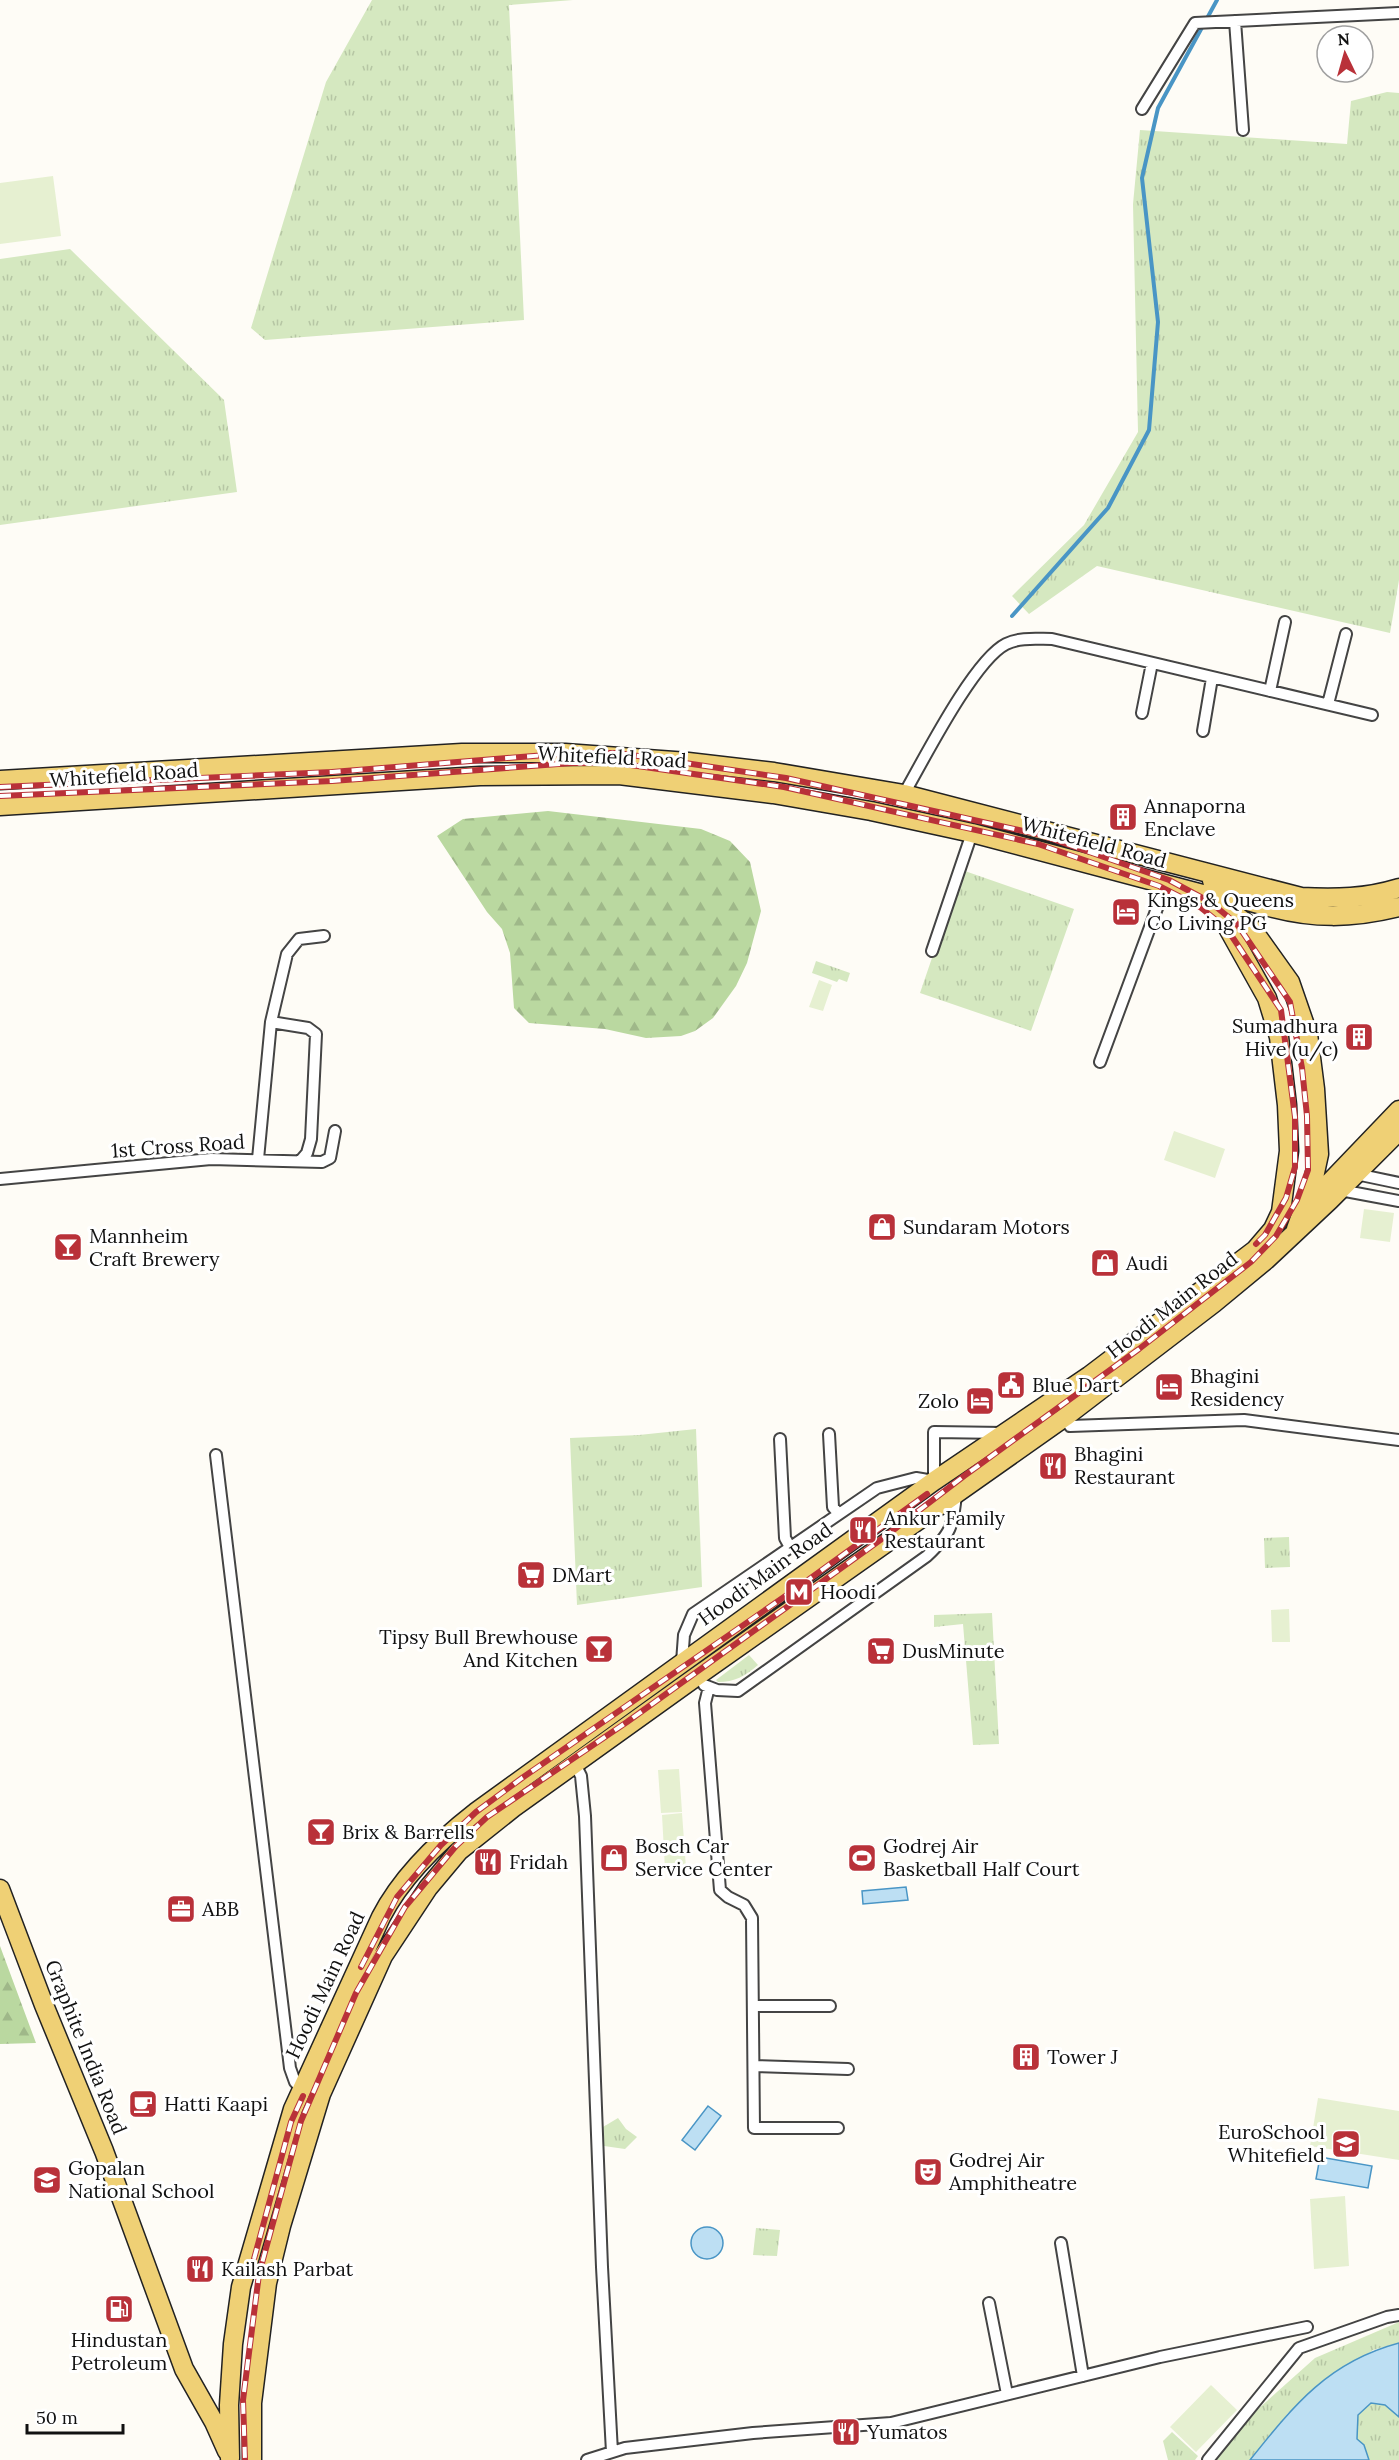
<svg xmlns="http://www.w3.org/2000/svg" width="1399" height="2460" viewBox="0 0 1399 2460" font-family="Lora,serif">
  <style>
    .grass { fill: url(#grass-tufts) }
    .forest { fill: url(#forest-firs) }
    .pitch { fill: #e6f0d1 }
    .water { fill: #bddff3; stroke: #4995c5; stroke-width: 1.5 }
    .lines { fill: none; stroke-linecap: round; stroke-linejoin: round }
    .stream { stroke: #4995c5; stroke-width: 4 }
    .street-casing { stroke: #444; stroke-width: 14 }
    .primary-casing { stroke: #222; stroke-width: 21 }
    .street { stroke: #fff; stroke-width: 10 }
    .primary { stroke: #efd075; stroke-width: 18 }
    .rail-casing { stroke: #b93139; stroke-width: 6 }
    .rail { stroke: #fff; stroke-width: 4; stroke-dasharray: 11; stroke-linecap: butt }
    .labels { text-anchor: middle; stroke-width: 6; stroke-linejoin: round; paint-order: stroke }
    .street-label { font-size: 20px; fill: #111; stroke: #fff }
    .poi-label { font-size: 20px; fill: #111; stroke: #fff; text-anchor: start }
  </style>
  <defs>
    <pattern id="grass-tufts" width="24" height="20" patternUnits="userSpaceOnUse" patternTransform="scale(1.5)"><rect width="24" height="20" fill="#d5e8c0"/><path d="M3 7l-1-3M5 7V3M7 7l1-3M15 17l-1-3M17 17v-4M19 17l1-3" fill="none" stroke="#b6c6a4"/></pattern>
    <pattern id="forest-firs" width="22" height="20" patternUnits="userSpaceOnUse" patternTransform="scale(1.5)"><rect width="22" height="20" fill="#bad8a0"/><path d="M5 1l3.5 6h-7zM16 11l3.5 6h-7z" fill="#9fb889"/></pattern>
  </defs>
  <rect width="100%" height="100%" fill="#fefcf6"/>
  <!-- grass -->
  <path class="grass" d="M 372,0 L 573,0 L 509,5 L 524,320 L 265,340 L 251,328 L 326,82 Z
    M 1387,92 L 1399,93 L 1399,580 L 1390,633 L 1097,566 L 1029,614 L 1012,596 L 1084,525 L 1138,432 L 1133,204 L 1140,130 L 1347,144 L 1351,101 Z
    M 70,249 L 224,400 L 237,492 L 0,525 L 0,259 Z
    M 962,870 L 1074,909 L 1031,1031 L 920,993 Z
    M 816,961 L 850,973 L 847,982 L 839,979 L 837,982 L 812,973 Z
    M 696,1429 L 702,1587 L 577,1605 L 570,1438 L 639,1435 Z
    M 1289,1537 L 1290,1567 L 1265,1568 L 1264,1538 Z
    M 992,1613 L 999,1744 L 973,1745 L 963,1624 L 934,1627 L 934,1615 Z
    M 749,1655 L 758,1665 C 745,1676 735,1682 718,1682 L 716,1680 Z
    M 618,2118 L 626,2129 L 637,2137 L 625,2149 L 604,2146 L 603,2127 Z
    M 756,2228 L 780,2230 L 777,2256 L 753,2255 Z
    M 1399,2322 L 1399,2343 L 1373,2350 L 1288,2413 L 1250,2460 L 1214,2460 L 1247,2419 L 1315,2358 Z
    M 1370,2403 L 1385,2405 L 1399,2417 L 1399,2460 L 1369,2460 L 1357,2439 L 1358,2415 Z
    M 1172,2432 L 1198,2456 L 1195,2460 L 1168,2460 L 1163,2441 Z"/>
  <!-- forest -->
  <path class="forest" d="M 548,811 L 701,829 L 730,841 L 750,862 L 761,911 L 747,963 L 736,986 L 713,1018 L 695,1031 L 681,1036 L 646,1038 L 605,1029 L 529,1023 L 514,1008 L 510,953 L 502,929 L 487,912 L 437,836 L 463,819 Z
    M 0,1946 L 36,2043 L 0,2044 Z"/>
  <!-- pitch -->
  <path class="pitch" d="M 53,176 L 61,236 L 0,244 L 0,183 Z
    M 819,980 L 832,985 L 823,1011 L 809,1007 Z
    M 1174,1131 L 1225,1149 L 1215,1178 L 1164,1160 Z
    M 1364,1209 L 1394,1213 L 1390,1242 L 1360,1238 Z
    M 1289,1609 L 1290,1642 L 1272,1642 L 1271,1610 Z
    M 679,1769 L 682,1812 L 661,1813 L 658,1770 Z
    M 682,1813 L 686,1868 L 665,1869 L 662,1815 Z
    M 873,1844 L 875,1870 L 851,1871 L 850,1846 Z
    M 1318,2098 L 1399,2111 L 1399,2160 L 1310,2146 Z
    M 1345,2196 L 1349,2266 L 1314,2269 L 1310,2199 Z
    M 1211,2385 L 1237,2410 L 1196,2452 L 1170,2427 Z"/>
  <!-- water -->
  <path class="water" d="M 906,1887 L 908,1900 L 863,1904 L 862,1891 Z
    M 708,2106 L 721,2116 L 695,2150 L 682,2140 Z
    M 1320,2157 L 1372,2166 L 1368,2188 L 1316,2179 Z
    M691 2243a16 16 0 1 1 32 0a16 16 0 1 1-32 0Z
    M 1399,2343 L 1399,2417 L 1385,2405 L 1371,2403 L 1358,2415 L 1357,2439 L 1364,2445 L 1369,2460 L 1250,2460 C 1294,2405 1328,2362 1399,2343 Z"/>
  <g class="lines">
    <!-- stream -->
    <path class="stream" d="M 1012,616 L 1108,508 L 1149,430 L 1158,322 L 1142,178 L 1158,108 L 1217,0"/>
    <!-- street casing -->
    <g class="street-casing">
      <path id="street" d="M 1235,21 L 1243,130
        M 1142,109 L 1195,23 L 1399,13
        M 1270,691 L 1285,622
        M 1328,704 L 1346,634
        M 1142,713 L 1152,663
        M 1203,731 L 1212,678
        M 904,794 C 924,759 974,660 1006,644 C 1020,637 1036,639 1052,639 L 1372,715
        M 932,951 L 972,833
        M 271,1022 L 308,1028 L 316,1034 L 311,1139 L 307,1153 L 301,1160
        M 1100,1062 L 1166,884
        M 258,1159 L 271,1022 L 287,954 L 299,939 L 324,936
        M 1356,1174 L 1399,1183
        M 0,1179 L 211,1159 L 322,1162 L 330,1158 L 335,1131
        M 1340,1190 L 1399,1201
        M 1065,1417 L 1070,1426 L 1244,1420 L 1399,1440
        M 829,1434 L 833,1507 L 838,1513
        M 780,1439 L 785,1538 L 790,1547
        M 216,1455 L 290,2068 L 295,2082 L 302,2090
        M 682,1662 L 684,1635 L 693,1614 L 877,1488 L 916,1478 L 934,1481 L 934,1432 L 1004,1433
        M 704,1685 L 717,1690 L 738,1691 L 927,1556 C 951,1533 953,1527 956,1494
        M 709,1687 L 705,1703 L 720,1890 L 728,1897 L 744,1905 L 752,1918 L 754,2128 L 838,2128
        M 575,1764 L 581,1776 L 585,1816 L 602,2267 L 612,2452
        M 754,2006 L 830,2006
        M 754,2066 L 848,2069
        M 1061,2243 L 1083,2376
        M 989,2303 L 1007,2394
        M 587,2460 L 625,2448 L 753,2433 L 891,2423 L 1160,2357 L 1307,2327
        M 1208,2460 L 1299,2348 L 1387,2317 L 1399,2315"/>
    </g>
    <!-- primary casing -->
    <g class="primary-casing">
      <path id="primary" d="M 0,780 L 462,753 L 565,753 L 688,762 L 774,772 L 904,794 L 1301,897 C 1336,899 1366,898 1399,888
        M 0,806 L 480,776 L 619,775 L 773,794 L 871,811 L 972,833 L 1210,896 L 1250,926 L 1290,982 L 1308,1034 L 1315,1089 L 1319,1154 L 1313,1182 L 1296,1229
        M 1212,881 C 1230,897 1242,900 1266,906 C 1313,919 1351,919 1399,907
        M 1309,1204 L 1399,1110
        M 0,1889 L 44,2005 L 104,2151 L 184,2369 L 214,2422 L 227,2451
        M 230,2458 L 229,2405 L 233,2344 L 241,2287 L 293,2109 L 381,1917 C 402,1876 440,1840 476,1812 L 934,1481 L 1089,1376 L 1255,1250 L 1273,1229 L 1281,1212 L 1289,1151 L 1287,1105 L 1279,1037 L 1267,998 L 1210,896
        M 252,2460 L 252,2403 L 267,2283 L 281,2226 L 321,2094 L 383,1956 L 428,1888 L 459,1851 L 513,1808 L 693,1679 L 1065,1417 L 1214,1303 L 1266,1260 L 1330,1200 L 1399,1131"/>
    </g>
    <!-- street -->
    <use href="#street" class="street"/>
    <!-- primary -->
    <use href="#primary" class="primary"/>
    <!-- rail casing -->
    <g class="rail-casing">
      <path id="rail" d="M 0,787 L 332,772 L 571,753 L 618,753 L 786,778 L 1041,835 L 1169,880 L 1210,902 L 1237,924 L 1290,1002 L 1302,1068 L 1307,1116 L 1308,1170 L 1297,1200 L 1276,1236 L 1251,1262 L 1139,1349 L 964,1476 L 883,1538 L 627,1722 L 487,1817 L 456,1846 L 405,1907 L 356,1993 L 301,2121 L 259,2274 L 243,2400 L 245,2460
        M 0,796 L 332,781 L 572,763 L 617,763 L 784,787 L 1038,844 L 1159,886 L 1200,907 L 1227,929 L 1281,1010 L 1295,1117 L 1295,1167 L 1286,1198 L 1265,1235 L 1256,1244
        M 361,1967 L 397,1897 L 441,1845 L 476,1812 L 522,1778 L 797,1588 L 927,1494
        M 254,2259 L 291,2122 L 303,2096"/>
    </g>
    <!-- rail -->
    <use href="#rail" class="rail"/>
  </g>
  <!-- icons -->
  <defs>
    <g id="building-square" transform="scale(1.5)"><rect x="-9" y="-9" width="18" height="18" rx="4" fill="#b93139" stroke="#fff"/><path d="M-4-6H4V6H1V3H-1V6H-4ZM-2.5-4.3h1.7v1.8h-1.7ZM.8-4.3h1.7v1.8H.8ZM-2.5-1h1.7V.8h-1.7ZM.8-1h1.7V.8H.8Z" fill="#fff"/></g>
    <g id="hotel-square" transform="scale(1.5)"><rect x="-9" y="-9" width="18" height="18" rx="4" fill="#b93139" stroke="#fff"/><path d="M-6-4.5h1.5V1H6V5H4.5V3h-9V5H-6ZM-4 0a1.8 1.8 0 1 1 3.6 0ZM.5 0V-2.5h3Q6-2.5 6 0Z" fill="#fff"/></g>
    <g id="shop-square" transform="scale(1.5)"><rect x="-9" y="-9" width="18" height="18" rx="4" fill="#b93139" stroke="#fff"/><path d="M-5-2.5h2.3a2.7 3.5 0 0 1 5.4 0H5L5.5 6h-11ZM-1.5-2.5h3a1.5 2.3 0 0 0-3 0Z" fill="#fff"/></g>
    <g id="bar-square" transform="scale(1.5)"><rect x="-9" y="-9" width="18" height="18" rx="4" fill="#b93139" stroke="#fff"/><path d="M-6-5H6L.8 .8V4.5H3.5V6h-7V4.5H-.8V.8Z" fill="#fff"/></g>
    <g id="civic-square" transform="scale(1.5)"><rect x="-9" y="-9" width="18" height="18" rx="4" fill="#b93139" stroke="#fff"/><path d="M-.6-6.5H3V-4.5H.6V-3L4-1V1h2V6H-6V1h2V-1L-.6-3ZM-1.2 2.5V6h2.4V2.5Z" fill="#fff"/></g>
    <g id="restaurant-square" transform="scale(1.5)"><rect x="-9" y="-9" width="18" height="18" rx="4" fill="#b93139" stroke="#fff"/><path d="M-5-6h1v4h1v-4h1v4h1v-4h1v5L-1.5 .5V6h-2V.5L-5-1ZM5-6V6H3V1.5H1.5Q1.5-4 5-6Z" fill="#fff"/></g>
    <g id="supermarket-square" transform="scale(1.5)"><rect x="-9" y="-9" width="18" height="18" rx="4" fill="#b93139" stroke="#fff"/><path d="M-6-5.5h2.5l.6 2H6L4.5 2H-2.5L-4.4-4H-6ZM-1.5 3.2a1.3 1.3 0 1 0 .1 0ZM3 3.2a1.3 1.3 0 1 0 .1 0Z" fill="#fff"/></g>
    <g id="metro-square" transform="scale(1.5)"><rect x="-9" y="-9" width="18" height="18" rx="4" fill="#b93139" stroke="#fff"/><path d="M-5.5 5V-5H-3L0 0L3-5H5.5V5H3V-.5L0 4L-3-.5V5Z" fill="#fff"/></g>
    <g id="stadium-square" transform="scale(1.5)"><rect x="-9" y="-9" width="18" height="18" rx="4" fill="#b93139" stroke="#fff"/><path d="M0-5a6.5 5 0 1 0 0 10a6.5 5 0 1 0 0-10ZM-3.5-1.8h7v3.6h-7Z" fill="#fff"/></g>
    <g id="office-square" transform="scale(1.5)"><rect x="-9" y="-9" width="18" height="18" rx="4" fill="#b93139" stroke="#fff"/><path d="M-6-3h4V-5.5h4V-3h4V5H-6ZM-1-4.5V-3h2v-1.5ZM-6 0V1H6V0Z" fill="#fff"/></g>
    <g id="cafe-square" transform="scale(1.5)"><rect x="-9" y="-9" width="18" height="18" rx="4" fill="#b93139" stroke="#fff"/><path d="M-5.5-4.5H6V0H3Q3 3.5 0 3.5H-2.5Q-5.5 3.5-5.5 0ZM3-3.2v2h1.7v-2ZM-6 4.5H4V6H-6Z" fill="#fff"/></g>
    <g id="school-square" transform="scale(1.5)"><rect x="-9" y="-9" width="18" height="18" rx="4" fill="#b93139" stroke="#fff"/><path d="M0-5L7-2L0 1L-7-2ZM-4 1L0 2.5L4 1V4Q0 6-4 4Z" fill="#fff"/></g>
    <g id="theatre-square" transform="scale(1.5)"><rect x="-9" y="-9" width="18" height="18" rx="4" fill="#b93139" stroke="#fff"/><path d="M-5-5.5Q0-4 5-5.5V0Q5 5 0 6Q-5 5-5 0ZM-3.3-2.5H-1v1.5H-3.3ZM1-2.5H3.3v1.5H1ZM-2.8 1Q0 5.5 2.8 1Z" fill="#fff"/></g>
    <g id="fuel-square" transform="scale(1.5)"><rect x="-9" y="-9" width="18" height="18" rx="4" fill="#b93139" stroke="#fff"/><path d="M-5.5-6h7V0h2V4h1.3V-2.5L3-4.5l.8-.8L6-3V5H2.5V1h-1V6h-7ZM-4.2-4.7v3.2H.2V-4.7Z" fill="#fff"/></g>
  </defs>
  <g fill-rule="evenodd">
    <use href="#building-square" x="1123" y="817"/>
    <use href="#hotel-square" x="1126" y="912"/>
    <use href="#building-square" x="1359" y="1037"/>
    <use href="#shop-square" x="882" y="1227"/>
    <use href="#bar-square" x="68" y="1247"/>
    <use href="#shop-square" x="1105" y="1263"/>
    <use href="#civic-square" x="1011" y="1385"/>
    <use href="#hotel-square" x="1169" y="1387"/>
    <use href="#hotel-square" x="980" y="1401"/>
    <use href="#restaurant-square" x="1053" y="1466"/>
    <use href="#restaurant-square" x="863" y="1530"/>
    <use href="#supermarket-square" x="531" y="1575"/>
    <use href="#metro-square" x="799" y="1592"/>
    <use href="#bar-square" x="599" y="1649"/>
    <use href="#supermarket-square" x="881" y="1651"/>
    <use href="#bar-square" x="321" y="1832"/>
    <use href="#shop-square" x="614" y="1858"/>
    <use href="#stadium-square" x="862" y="1858"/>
    <use href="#restaurant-square" x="488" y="1862"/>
    <use href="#office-square" x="181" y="1909"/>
    <use href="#building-square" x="1026" y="2057"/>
    <use href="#cafe-square" x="143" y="2104"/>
    <use href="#school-square" x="1346" y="2144"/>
    <use href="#theatre-square" x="928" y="2172"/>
    <use href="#school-square" x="47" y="2180"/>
    <use href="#restaurant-square" x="200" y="2269"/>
    <use href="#fuel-square" x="119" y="2309"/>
    <use href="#restaurant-square" x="846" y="2432"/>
  </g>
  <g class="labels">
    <!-- street labels -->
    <g class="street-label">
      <text transform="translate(612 757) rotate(3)" y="7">Whitefield Road</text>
      <text transform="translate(124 775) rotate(-4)" y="7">Whitefield Road</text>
      <text transform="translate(1094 842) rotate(15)" y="7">Whitefield Road</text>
      <text transform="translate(178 1146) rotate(-4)" y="7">1st Cross Road</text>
      <text transform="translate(1172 1305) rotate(-38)" y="7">Hoodi Main Road</text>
      <text transform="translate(765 1574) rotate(-36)" y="7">Hoodi Main Road</text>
      <text transform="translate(325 1985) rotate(-65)" y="7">Hoodi Main Road</text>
      <text transform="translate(86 2047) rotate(68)" y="7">Graphite India Road</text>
    </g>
    <!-- poi labels -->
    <g class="poi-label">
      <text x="1144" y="813">Annaporna<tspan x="1144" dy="23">Enclave</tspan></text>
      <text x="1147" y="907">Kings &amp; Queens<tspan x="1147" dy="23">Co Living PG</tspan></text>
      <text x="1338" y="1033" text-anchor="end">Sumadhura<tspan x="1338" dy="23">Hive (u/c)</tspan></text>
      <text x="903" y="1234">Sundaram Motors</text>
      <text x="89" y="1243">Mannheim<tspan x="89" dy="23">Craft Brewery</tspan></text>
      <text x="1126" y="1270">Audi</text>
      <text x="1190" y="1383">Bhagini<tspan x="1190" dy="23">Residency</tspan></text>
      <text x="1032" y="1392">Blue Dart</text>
      <text x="959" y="1408" text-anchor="end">Zolo</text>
      <text x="1074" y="1461">Bhagini<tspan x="1074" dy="23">Restaurant</tspan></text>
      <text x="884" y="1525">Ankur Family<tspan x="884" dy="23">Restaurant</tspan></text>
      <text x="552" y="1582">DMart</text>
      <text x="820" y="1599">Hoodi</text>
      <text x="578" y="1644" text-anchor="end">Tipsy Bull Brewhouse<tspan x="578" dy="23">And Kitchen</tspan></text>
      <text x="902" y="1658">DusMinute</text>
      <text x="342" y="1839">Brix &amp; Barrells</text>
      <text x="635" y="1853">Bosch Car<tspan x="635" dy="23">Service Center</tspan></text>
      <text x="883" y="1853">Godrej Air<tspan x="883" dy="23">Basketball Half Court</tspan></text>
      <text x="509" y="1869">Fridah</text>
      <text x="202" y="1916">ABB</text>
      <text x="1047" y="2064">Tower J</text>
      <text x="164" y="2111">Hatti Kaapi</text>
      <text x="1325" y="2139" text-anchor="end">EuroSchool<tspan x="1325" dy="23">Whitefield</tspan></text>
      <text x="949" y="2167">Godrej Air<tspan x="949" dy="23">Amphitheatre</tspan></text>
      <text x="68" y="2175">Gopalan<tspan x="68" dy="23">National School</tspan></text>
      <text x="221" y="2276">Kailash Parbat</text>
      <text x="119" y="2347" text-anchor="middle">Hindustan<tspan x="119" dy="23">Petroleum</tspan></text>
      <text x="867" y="2439">Yumatos</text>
    </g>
  </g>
  <!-- north arrow -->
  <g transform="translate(1345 54) rotate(355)"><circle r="28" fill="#ffffff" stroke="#a0a0a0" stroke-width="1.5"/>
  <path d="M0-4.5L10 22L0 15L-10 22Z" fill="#b93139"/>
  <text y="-9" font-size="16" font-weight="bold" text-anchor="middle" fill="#111111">N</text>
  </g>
  <!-- scale -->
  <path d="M27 2424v9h96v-9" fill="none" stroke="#111111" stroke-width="3"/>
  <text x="36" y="2424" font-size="18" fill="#111111" stroke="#ffffff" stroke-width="4.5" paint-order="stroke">50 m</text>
</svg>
